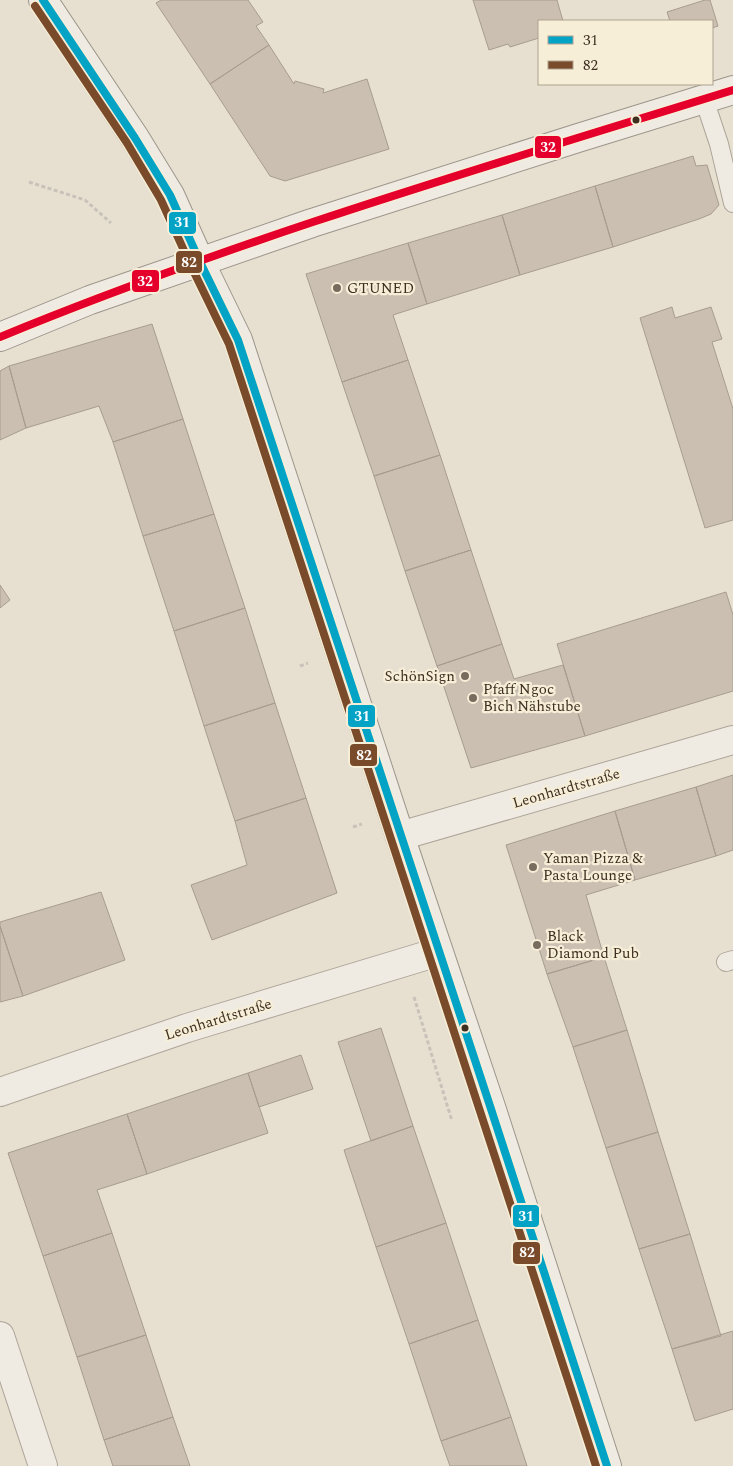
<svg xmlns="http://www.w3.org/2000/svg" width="733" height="1466" viewBox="0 0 733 1466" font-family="Spectral,serif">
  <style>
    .building { fill: #cbbfb2; stroke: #a89c90 }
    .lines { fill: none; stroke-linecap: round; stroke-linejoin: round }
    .lane-casing { stroke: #ada599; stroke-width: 20 }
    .street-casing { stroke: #ada599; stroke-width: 30 }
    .secondary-casing { stroke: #9c958a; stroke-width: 30 }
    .path { stroke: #c8c2b9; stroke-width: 3; stroke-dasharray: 4 2.5; stroke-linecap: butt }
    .lane { stroke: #efebe3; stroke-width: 18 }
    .street { stroke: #efebe3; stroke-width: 28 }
    .secondary { stroke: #efebe3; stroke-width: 28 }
    .bus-1-casing { stroke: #f7eed8; stroke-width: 11 }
    .bus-2-casing { stroke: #f7eed8; stroke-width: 11 }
    .bus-3-casing { stroke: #f7eed8; stroke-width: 11 }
    .bus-1 { stroke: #03a3c5; stroke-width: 8 }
    .bus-2 { stroke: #7a4b2a; stroke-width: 8 }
    .bus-3 { stroke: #e4002b; stroke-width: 8 }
    .bus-dot { fill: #3d2e20; stroke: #f7eed8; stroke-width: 2 }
    .poi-dot { fill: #786c5e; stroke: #f7eed8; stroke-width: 2 }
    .labels { text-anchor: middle; stroke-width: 4.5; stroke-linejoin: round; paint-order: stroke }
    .poi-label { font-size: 15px; fill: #3d2e20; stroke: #f7eed8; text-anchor: start }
    .street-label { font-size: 15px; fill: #3d2e20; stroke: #f7eed8 }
    .line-badge { stroke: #f7eed8; stroke-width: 2 }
    .badge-label { font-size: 14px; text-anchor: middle; font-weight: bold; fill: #fff }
  </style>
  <rect width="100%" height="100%" fill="#e7e0d1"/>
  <!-- building -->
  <path class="building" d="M 161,0 L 248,0 L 263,22 L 256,26 L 269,45 L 210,84 L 156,3 Z
    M 473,0 L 557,0 L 563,21 L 539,21 L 539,38 L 510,47 L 508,44 L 489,50 Z
    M 705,0 L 710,0 L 718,26 L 712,28 L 712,21 L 670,21 L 667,12 Z
    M 269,45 L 294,84 L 295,81 L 324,89 L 323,93 L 367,79 L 389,149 L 285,181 L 270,176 L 210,84 Z
    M 693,156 L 696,166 L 707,165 L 719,205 L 711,214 L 699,219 L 613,247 L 595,186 Z
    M 595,186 L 613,247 L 520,275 L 502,215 Z
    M 502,215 L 520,275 L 427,304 L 408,243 Z
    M 408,243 L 427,304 L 393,315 L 408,360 L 342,382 L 306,274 Z
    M 672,307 L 675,318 L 711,307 L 722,339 L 712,342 L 733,409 L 733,520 L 705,528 L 640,318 Z
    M 152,324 L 183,419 L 113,442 L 99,406 L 26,428 L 9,366 Z
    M 408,360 L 440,455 L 374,476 L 342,382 Z
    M 9,366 L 26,428 L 0,440 L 0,371 Z
    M 183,419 L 214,514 L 143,536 L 113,442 Z
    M 440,455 L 471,550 L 405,571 L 374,476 Z
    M 214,514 L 245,608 L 174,631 L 143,536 Z
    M 471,550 L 502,644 L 437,666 L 405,571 Z
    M 0,585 L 10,600 L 0,608 Z
    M 726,592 L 733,615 L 733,691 L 585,736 L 557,644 Z
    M 245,608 L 275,703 L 204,726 L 174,631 Z
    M 502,644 L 514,679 L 563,665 L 585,736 L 471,768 L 437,666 Z
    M 275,703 L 306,798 L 235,821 L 204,726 Z
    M 733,775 L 733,850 L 716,856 L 696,787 Z
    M 696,787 L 716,856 L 635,880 L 615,811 Z
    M 306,798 L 337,893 L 212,940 L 191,885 L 247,865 L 235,821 Z
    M 615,811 L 635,880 L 586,895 L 604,957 L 547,974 L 506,845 Z
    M 101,892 L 125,960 L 23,996 L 0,926 L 0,922 Z
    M 0,926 L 23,996 L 0,1002 Z
    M 604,957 L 627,1030 L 573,1047 L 547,974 Z
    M 381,1028 L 413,1126 L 371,1141 L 338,1042 Z
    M 627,1030 L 658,1132 L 606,1148 L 573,1047 Z
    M 301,1055 L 313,1089 L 259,1107 L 248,1073 Z
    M 248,1073 L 268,1133 L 147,1174 L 127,1114 Z
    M 127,1114 L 147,1174 L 97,1190 L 112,1233 L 43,1256 L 8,1153 Z
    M 413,1126 L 446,1223 L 376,1247 L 344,1150 Z
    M 658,1132 L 690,1234 L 639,1249 L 606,1148 Z
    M 446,1223 L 478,1320 L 409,1344 L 376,1247 Z
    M 112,1233 L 146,1335 L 77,1357 L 43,1256 Z
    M 690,1234 L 721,1336 L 672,1349 L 639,1249 Z
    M 478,1320 L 511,1417 L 441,1441 L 409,1344 Z
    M 733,1331 L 733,1409 L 695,1421 L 672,1349 Z
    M 146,1335 L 173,1417 L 104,1440 L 77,1357 Z
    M 173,1417 L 190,1466 L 113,1466 L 104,1440 Z
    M 511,1417 L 527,1466 L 450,1466 L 441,1441 Z"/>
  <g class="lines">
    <!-- lane casing -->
    <g class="lane-casing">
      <path id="lane" d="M 704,99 L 719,144 L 733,203
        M 726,962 L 733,960"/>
    </g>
    <!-- street casing -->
    <g class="street-casing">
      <path id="street" d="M 400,836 L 733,740
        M 0,1092 L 187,1028 L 438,952
        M 0,1336 L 43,1466"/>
    </g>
    <!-- secondary casing -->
    <g class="secondary-casing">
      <path id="secondary" d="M 43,0 L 135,138 L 170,195 L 200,262 L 238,340 L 400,836 L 492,1110 L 607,1466
        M 0,337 L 90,300 L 312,223 L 578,138 L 733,90"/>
    </g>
    <!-- path -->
    <path class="path" d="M 29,182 L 85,200 L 111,223
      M 300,666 L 308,663
      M 353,827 L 362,824
      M 414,997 L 452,1121"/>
    <!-- lane -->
    <use href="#lane" class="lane"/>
    <!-- street -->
    <use href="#street" class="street"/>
    <!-- secondary -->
    <use href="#secondary" class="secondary"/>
    <!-- bus-1 casing -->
    <g class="bus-1-casing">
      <path id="bus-1" d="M 43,0 L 135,138 L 170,195 L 200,262 L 238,340 C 361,715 486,1090 607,1466"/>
    </g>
    <!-- bus-2 casing -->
    <g class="bus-2-casing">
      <path id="bus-2" d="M 35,6 L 127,143 L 161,200 L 191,266 L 229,344 C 351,718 475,1091 596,1466"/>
    </g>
    <!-- bus-3 casing -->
    <g class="bus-3-casing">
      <path id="bus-3" d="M 0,337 C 238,239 488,166 733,90"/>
    </g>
    <!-- bus-1 -->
    <use href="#bus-1" class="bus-1"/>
    <!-- bus-2 -->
    <use href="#bus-2" class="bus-2"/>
    <!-- bus-3 -->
    <use href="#bus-3" class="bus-3"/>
  </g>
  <!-- markers -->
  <g class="bus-dot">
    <circle cx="636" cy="120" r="4.5"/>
    <circle cx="465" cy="1028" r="4.5"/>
  </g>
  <g class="poi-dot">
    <circle cx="337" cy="288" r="5"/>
    <circle cx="465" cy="676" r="5"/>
    <circle cx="473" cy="698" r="5"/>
    <circle cx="533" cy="867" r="5"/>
    <circle cx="537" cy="945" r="5"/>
  </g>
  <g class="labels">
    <!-- poi labels -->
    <g class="poi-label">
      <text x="347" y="293">GTUNED</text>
      <text x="455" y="681" text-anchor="end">SchönSign</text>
      <text x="483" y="694">Pfaff Ngoc<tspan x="483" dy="17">Bich Nähstube</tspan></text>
      <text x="543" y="863">Yaman Pizza &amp;<tspan x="543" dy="17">Pasta Lounge</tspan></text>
      <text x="547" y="941">Black<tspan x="547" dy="17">Diamond Pub</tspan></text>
    </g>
    <!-- street labels -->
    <g class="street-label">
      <text transform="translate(566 788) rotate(-16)" y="5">Leonhardtstraße</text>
      <text transform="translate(218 1019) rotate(-17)" y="5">Leonhardtstraße</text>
    </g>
  </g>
  <g class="line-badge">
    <rect x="534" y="135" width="28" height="24" rx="5" fill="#e4002b"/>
    <rect x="168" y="211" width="29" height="24" rx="5" fill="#03a3c5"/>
    <rect x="175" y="250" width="28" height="24" rx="5" fill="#7a4b2a"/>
    <rect x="131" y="269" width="29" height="24" rx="5" fill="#e4002b"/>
    <rect x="347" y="704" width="29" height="24" rx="5" fill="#03a3c5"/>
    <rect x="349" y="743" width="29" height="24" rx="5" fill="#7a4b2a"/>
    <rect x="512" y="1204" width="28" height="24" rx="5" fill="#03a3c5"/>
    <rect x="512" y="1241" width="29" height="24" rx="5" fill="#7a4b2a"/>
  </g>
  <g class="badge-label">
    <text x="548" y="152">32</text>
    <text x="182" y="227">31</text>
    <text x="189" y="267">82</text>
    <text x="145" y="286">32</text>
    <text x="362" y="721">31</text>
    <text x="364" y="760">82</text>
    <text x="526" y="1221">31</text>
    <text x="527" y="1257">82</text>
  </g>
  <!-- legend -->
  <rect x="538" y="20" width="175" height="65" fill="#f7eed8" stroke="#ada18e"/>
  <rect x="548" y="36" width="25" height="8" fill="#03a3c5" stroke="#ada18e"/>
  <text x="583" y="45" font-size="15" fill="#3d2e20">31</text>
  <rect x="548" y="61" width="25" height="8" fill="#7a4b2a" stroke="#ada18e"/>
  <text x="583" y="70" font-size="15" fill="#3d2e20">82</text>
</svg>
